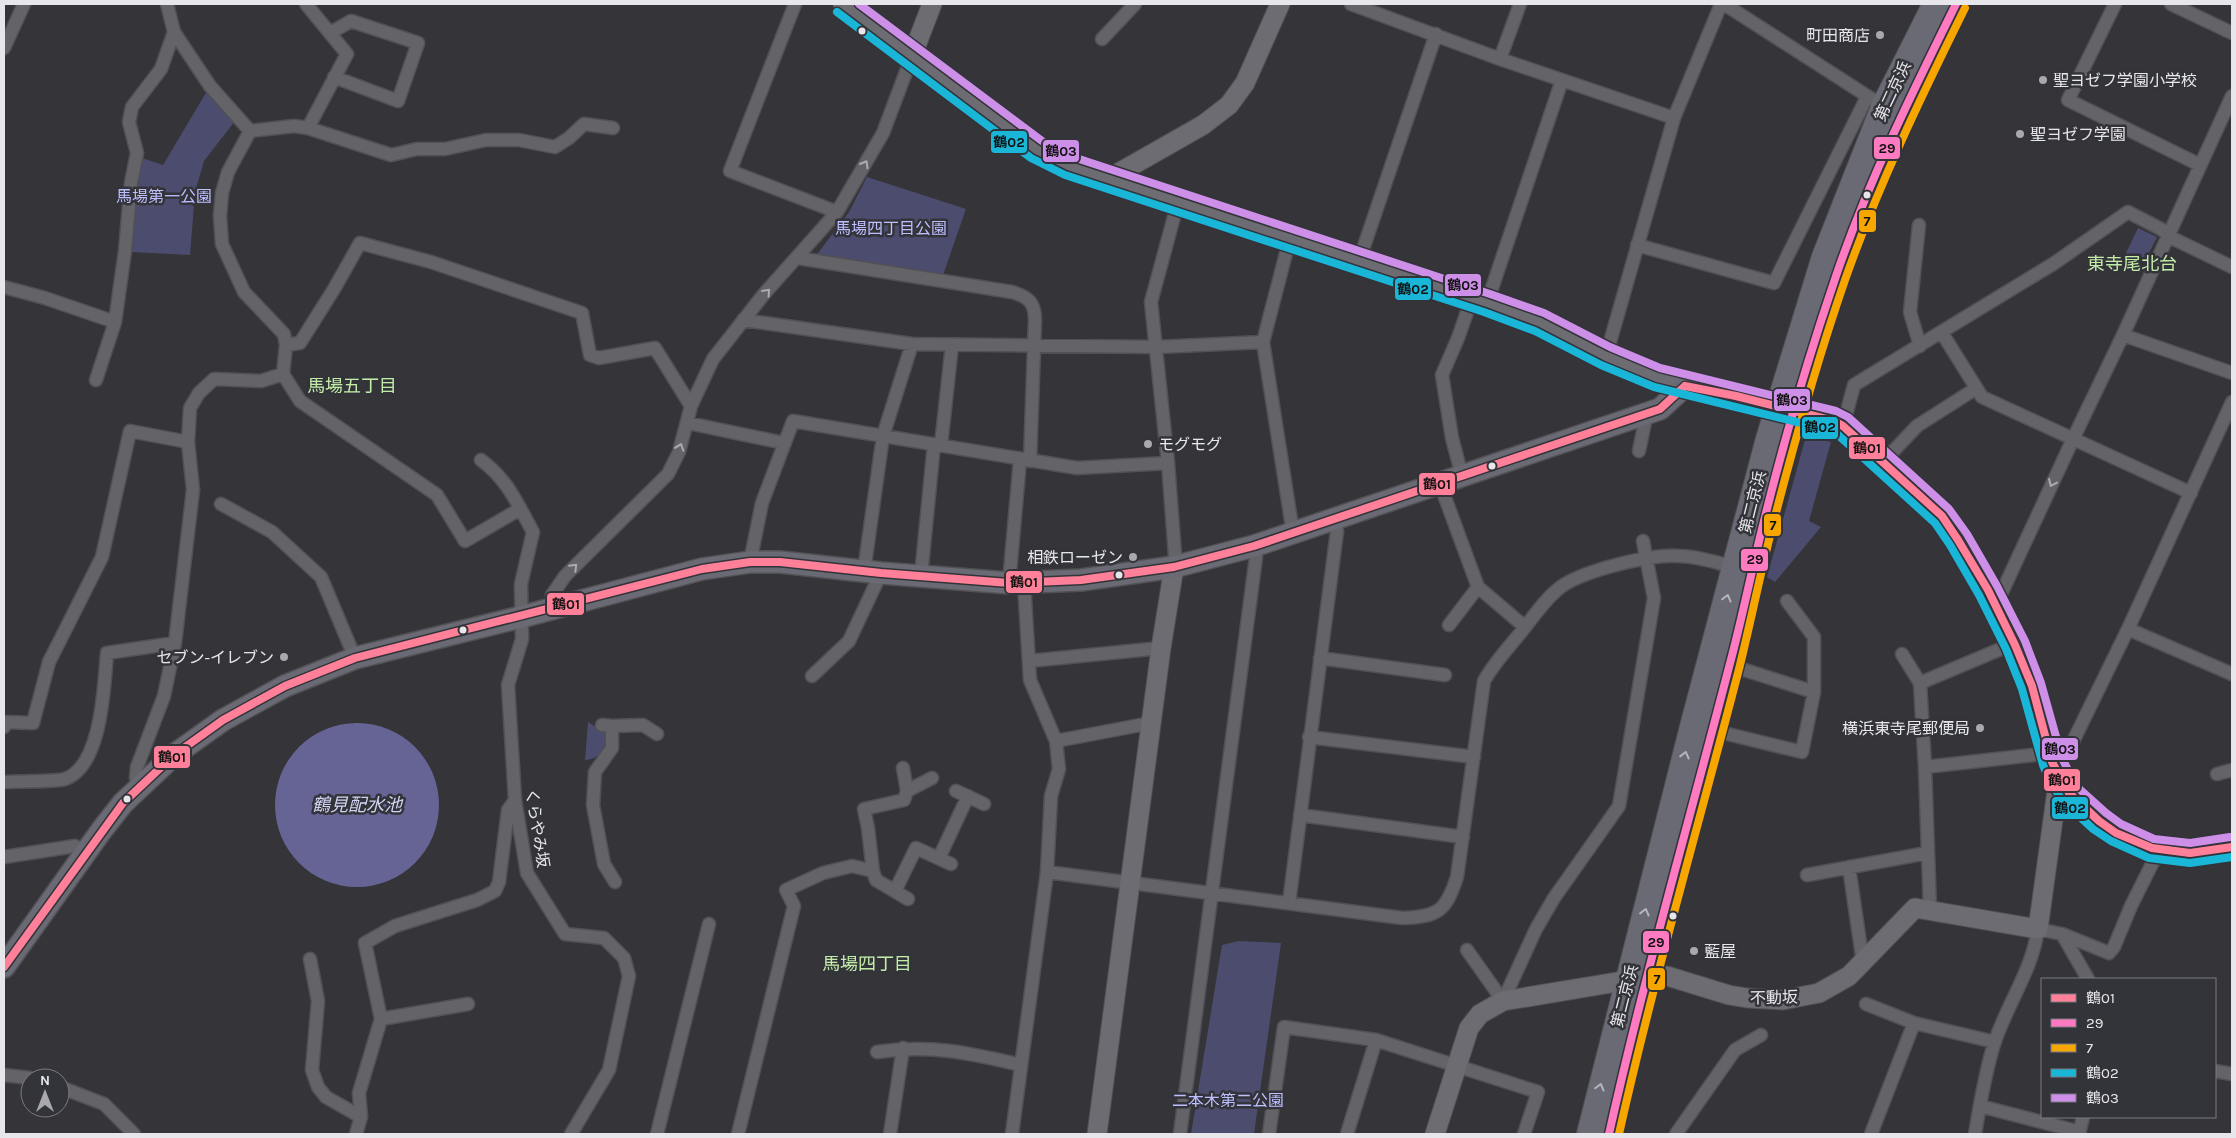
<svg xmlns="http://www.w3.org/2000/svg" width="2236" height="1138" viewBox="0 0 2236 1138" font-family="Karla,'Noto Sans JP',sans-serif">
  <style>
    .green { fill: #4c4c6f }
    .water { fill: #656495 }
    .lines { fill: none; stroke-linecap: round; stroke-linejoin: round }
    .street-casing { stroke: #515155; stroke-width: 15 }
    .secondary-casing { stroke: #515155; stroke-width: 21 }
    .primary-casing { stroke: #515155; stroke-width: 24 }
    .highway-casing { stroke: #515155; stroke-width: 26 }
    .street { stroke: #646468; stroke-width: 12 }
    .secondary { stroke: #6d6c73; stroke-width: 19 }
    .primary { stroke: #6a6a74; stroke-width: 21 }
    .highway { stroke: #6a6a75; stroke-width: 24 }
    .primary-bridge-casing { stroke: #515155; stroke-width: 24; stroke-linecap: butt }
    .primary-bridge { stroke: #6a6a74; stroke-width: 21 }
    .bus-1-casing { stroke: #33333a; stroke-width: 11 }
    .bus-2-casing { stroke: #33333a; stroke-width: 11 }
    .bus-3-casing { stroke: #33333a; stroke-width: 11 }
    .bus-4-casing { stroke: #33333a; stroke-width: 11 }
    .bus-5-casing { stroke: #33333a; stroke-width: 11 }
    .bus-1 { stroke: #ff8098; stroke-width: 8 }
    .bus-2 { stroke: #fe7ac1; stroke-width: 8 }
    .bus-3 { stroke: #f7a600; stroke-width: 8 }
    .bus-4 { stroke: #1ab6d8; stroke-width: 8 }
    .bus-5 { stroke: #ce8fe9; stroke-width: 8 }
    .oneway { stroke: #acacb0 }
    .oneway2 { stroke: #b5b5bc }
    .bus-dot { fill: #e7e7eb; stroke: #33333a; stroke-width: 2 }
    .poi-dot { fill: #a8a8ad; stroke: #33333a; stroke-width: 2 }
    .labels { text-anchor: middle; stroke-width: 5; stroke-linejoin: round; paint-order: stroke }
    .poi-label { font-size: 16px; fill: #e7e7eb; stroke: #33333a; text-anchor: end }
    .street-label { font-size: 16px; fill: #e7e7eb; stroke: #33333a }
    .park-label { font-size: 16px; fill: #bebfff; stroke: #33333a }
    .neighbourhood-label { font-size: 18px; fill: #c3eca8; stroke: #33333a }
    .water-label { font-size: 18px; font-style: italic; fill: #d1d3f3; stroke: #33333a }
    .line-badge { stroke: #33333a; stroke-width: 2 }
    .pale-badge-label { font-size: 14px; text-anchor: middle; font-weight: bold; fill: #111 }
  </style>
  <rect width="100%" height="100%" fill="#343439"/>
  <!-- green -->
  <path class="green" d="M 210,86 L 238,117 L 204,161 L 195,192 L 190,255 L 131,252 L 136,177 L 142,158 L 163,165 Z
    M 867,177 L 966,209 L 942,278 L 815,257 L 849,212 Z
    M 2138,228 L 2157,237 L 2144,263 L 2125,255 Z
    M 1806,436 L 1831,442 L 1809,521 L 1821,527 L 1775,582 L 1767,577 Z
    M 588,722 L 599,729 L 607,731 C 606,746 602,759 585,760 Z
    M 1239,941 L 1281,943 L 1254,1134 L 1191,1134 L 1222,945 Z"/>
  <!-- water -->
  <path class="water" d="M275 805a82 82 0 1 1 164 0a82 82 0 1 1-164 0Z"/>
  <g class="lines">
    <!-- street casing -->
    <g class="street-casing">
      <path id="street" d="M 167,4 L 174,32 L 210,86 L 250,131
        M 306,4 L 347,54 L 308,128
        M 795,4 L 730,171 L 837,212
        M 1351,4 L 1500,59 L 1674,118
        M 1724,4 L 1875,101
        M 2115,4 L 2068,100 L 2200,165
        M 2171,4 L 2232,33
        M 330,33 L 351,21 L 418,43 L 398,101 L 334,77
        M 1102,39 L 1135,4
        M 4,48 L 24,4
        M 1500,59 L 1520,4
        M 1919,225 L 1910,312 L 1920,346
        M 1290,238 L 1263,342 L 1293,533
        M 1637,245 L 1774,283 L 1867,97
        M 798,258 L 1012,292 C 1029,297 1035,303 1035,320 L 1030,461
        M 1359,261 L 1436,34
        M 4,287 L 45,298 L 115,322
        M 1487,303 L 1562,80
        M 743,320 L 912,344 L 1157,347 L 1263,342
        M 1942,333 L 1982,397 L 2191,493
        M 2123,335 L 2232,373
        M 286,345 L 300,343 L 334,289 L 360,243 L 431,262 L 582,313 L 590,355 L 599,358 L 655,348 L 691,406
        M 1606,356 L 1674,118 L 1721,4
        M 96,380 L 115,322 L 125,251 L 131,183 L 137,153 L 129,122 L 132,107 L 161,69 L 174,32
        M 688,423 L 784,443
        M 1843,426 L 1854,385 L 2053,264 L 2128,212 L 2161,229 L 2174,239 L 2232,267
        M 941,445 L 952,345
        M 1639,451 L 1647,412
        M 481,460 C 508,480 517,503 533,532 L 521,584 L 522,639 L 508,685 L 515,800 L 527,873 L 565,934 L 604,938 L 624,958 L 629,976 L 609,1070 L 571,1134
        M 1883,462 L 1917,426 L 1975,389
        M 1462,476 L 1452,438 L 1442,375 L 1458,338 L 1472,298
        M 1440,484 L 1478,587 L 1525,627
        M 221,504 L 272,532 L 321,577 L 355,658
        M 520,509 L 465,541 L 437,495 L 300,401 L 283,374 L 286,345 L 284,334 L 244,292 L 222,244 L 220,216 L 222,193 L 228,172 L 250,131 L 294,126 L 308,128 L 391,155 L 417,149 L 445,149 L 486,140 L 519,140 L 555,147 L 569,138 L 584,124 L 613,128
        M 750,562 L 762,503 L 793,421 L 1077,468 L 1168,463
        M 1174,567 L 1175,555 L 1168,463 L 1151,302 L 1178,202
        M 864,571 L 883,436 L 912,344
        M 921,576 L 934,444
        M 1009,583 L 1020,460
        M 1993,598 L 2002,592 L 2073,439 L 2123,335 L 2232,96
        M 555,608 L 552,595 L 565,576 L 668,474 L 679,452 L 691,406 L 713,359 L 764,294 L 837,212 L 883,133 L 912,56
        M 1449,625 L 1478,587
        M 2128,629 L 2232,674
        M 1902,654 L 1920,683 L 1925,767 L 1930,909
        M 1320,658 L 1445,675
        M 1029,661 L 1161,648
        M 1729,665 L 1814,692 L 1814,637 L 1787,601
        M 812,676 L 849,641 L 881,573
        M 1920,683 L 2015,643
        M 602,725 L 612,726 L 612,748 L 595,772 L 593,805 L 604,864 L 615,882
        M 612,726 L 643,725 L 657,734
        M 4,727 L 4,722 L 33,723 L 49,662 L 102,557 L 130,431 L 188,442
        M 1711,730 L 1802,752 L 1814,692
        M 1309,737 L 1474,757
        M 1056,741 L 1151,723
        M 1925,767 L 2051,753
        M 903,768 L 907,791 L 904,800 L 864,809 L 868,828 L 873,871 L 876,880 L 908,899
        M 2217,774 L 2232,770
        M 2059,776 L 2061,766 L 2128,629 L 2232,402
        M 4,782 C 17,781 55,782 65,779 C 102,766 104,686 107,653 L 175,643
        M 141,785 L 136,778 L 137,767 L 164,696 L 175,643 L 193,490 L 188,442 L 190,408 L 199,393 L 214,379 L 261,381 L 283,374
        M 907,791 L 932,778
        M 956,791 L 984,804
        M 1300,815 L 1463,837
        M 4,857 L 75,846 L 84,852
        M 939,858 L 968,796
        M 1849,867 L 1863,963
        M 1047,872 L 1402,918 C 1438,917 1446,911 1457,877 L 1484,681 C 1495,661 1512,644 1526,626 C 1536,613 1548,596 1562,586 C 1586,570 1650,554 1679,556 C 1698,556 1717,563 1735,567
        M 1807,875 L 1927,853
        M 895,891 L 916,848 L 951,864
        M 1289,903 L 1337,531 L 1333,519
        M 2062,934 L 2088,979
        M 1467,950 L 1503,1001 L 1536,929 L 1554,898 L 1619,806 L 1654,598 L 1643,541
        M 310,959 L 318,1001 L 312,1070 L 318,1087 L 326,1097 L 361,1117
        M 1866,1004 L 1914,1023 L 1995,1042
        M 381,1019 L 468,1004
        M 877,1052 C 930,1044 970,1053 1021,1065
        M 2215,1071 L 2232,1074
        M 4,1075 L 30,1078
        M 60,1087 L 104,1104 L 134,1134
        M 1980,1106 L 2080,1132
        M 356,1134 L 361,1117 L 359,1093 L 381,1019 L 365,943 L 395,926 L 477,900 L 495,891 L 499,882 L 508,810 L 515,800
        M 657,1134 L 709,924
        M 738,1134 L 794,906 L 786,890 L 823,873 L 852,866 L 873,871
        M 890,1134 L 903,1048
        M 1012,1134 L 1047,872 L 1051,796 L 1059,769 L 1056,741 L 1030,680 L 1024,583
        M 1180,1134 L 1256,557 L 1254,546
        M 1269,1134 L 1284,1027 L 1376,1040 L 1538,1092 L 1524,1134
        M 1347,1134 L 1376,1040
        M 1676,1134 L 1735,1050 L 1761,1035
        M 1871,1134 L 1914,1023
        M 1975,1134 C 1980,1104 1985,1073 1994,1044 C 2007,1004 2032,971 2038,929 L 2062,934 L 2109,953 L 2114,947 L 2131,906 L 2159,850
        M 2079,1134 L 2083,1117"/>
    </g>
    <!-- secondary casing -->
    <g class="secondary-casing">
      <path id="secondary" d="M 843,4 L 1053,159 L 1069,166 L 1487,303 C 1505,309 1524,314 1541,323 C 1591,346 1631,370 1685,386
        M 912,56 L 932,4
        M 1108,179 L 1203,125 L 1229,105 L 1245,83 L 1280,4
        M 1097,1134 L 1161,648 L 1174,567
        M 1435,1134 L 1469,1028 L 1480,1014 L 1503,1001 L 1647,977 L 1667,976 L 1729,995 L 1747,998 L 1783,1000 L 1819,993 L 1849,976 L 1915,908 L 2038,929 L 2059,776"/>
    </g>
    <!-- primary casing -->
    <g class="primary-casing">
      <path id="primary" d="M 1834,421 L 1843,426 L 1942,516 C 1954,531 1963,548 1973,564 C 1993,599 2013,635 2027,673 C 2040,707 2045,757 2065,788 C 2069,795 2078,801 2083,807 C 2126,849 2174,862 2232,847
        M 4,967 L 101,831 L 123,803 L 174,755 L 223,720 L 285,686 L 355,658 L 521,617 L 702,569 L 750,562 L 780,562 L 881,573 L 1009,583 L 1081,580 L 1174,567 L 1254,546 L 1660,409 L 1685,386 L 1736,396"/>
    </g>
    <!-- highway casing -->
    <g class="highway-casing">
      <path id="highway" d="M 1589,1134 L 1692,727 L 1768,439 L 1824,257 L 1884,105 L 1935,4
        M 1609,1134 C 1643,977 1688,822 1729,667 C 1742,617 1752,566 1765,516 C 1786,435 1809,355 1836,276 C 1868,182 1912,93 1956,4"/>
    </g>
    <!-- street -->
    <use href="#street" class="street"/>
    <!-- secondary -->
    <use href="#secondary" class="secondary"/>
    <!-- primary -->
    <use href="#primary" class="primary"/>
    <!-- highway -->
    <use href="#highway" class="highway"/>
    <!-- primary-bridge casing -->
    <g class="primary-bridge-casing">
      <path id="primary-bridge" d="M 1736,396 L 1834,421"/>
    </g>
    <!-- primary-bridge -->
    <use href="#primary-bridge" class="primary-bridge"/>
    <!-- bus-1 casing -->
    <g class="bus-1-casing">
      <path id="bus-1" d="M 1685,386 L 1736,396 L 1834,421 L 1843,426 L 1942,516 L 1958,540 L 1988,590 L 2015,645 L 2032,686 L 2052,762 L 2069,793 L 2099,821 L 2116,833 L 2152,848 L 2190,853 L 2232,847
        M 4,967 L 123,803 L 174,755 L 223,720 L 285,686 L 355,658 L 702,569 L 750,562 L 780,562 L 881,573 L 1009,583 L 1081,580 L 1174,567 L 1254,546 L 1660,409 L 1685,386"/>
    </g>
    <!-- bus-2 casing -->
    <g class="bus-2-casing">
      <path id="bus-2" d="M 1609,1134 C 1644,977 1689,822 1729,667 C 1741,623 1750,578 1761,533 C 1782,447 1807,361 1836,276 C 1868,182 1912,93 1956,4"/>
    </g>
    <!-- bus-3 casing -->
    <g class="bus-3-casing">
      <path id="bus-3" d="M 1619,1134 C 1654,978 1699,824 1739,669 C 1750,625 1759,580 1770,536 C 1792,450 1816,364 1845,280 C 1878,186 1921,97 1965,8"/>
    </g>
    <!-- bus-4 casing -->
    <g class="bus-4-casing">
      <path id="bus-4" d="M 837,12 L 1031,158 L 1065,175 L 1484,312 L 1535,331 L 1601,365 L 1654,387 L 1830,430 L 1837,434 L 1935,523 L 1950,545 L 1979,595 L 2006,649 L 2022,689 L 2043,765 L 2049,780 L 2062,800 L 2093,829 L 2111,841 L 2149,858 L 2190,863 L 2232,857"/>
    </g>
    <!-- bus-5 casing -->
    <g class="bus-5-casing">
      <path id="bus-5" d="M 859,4 L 1042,141 L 1073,157 L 1490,294 L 1544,313 L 1610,347 L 1660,368 L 1836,411 L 1848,417 L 1949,509 L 1967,534 L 1997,586 L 2025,641 L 2041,683 L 2062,758 L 2076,786 L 2106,813 L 2121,824 L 2154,839 L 2190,843 L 2230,837"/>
    </g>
    <!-- bus-1 -->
    <use href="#bus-1" class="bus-1"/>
    <!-- bus-2 -->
    <use href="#bus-2" class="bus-2"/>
    <!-- bus-3 -->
    <use href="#bus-3" class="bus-3"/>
    <!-- bus-4 -->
    <use href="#bus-4" class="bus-4"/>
    <!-- bus-5 -->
    <use href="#bus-5" class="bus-5"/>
  </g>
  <!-- one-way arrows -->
  <defs><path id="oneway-chevron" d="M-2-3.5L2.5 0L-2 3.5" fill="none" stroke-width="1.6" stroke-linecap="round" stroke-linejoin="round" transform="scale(1.25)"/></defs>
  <g class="oneway">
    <use href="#oneway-chevron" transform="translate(865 164) rotate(-60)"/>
    <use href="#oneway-chevron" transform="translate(767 292) rotate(-48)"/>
    <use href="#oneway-chevron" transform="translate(680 447) rotate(-71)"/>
    <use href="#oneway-chevron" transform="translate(2052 483) rotate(115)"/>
    <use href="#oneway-chevron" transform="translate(574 567) rotate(-45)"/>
  </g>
  <g class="oneway2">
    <use href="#oneway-chevron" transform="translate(1727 598) rotate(-75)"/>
    <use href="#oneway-chevron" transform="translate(1685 755) rotate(-76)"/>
    <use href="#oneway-chevron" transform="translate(1645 912) rotate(-76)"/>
    <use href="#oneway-chevron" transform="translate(1600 1087) rotate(-75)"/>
  </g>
  <!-- markers -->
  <g class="bus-dot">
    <circle cx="862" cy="31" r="4.5"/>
    <circle cx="1867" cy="195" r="4.5"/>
    <circle cx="1492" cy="466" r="4.5"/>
    <circle cx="1119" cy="575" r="4.5"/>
    <circle cx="463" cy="630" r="4.5"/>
    <circle cx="127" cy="799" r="4.5"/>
    <circle cx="1673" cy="916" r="4.5"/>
  </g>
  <g class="poi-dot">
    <circle cx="1880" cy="35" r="5"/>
    <circle cx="2043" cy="80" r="5"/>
    <circle cx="2020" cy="134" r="5"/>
    <circle cx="1148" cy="444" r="5"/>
    <circle cx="1133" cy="557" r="5"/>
    <circle cx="284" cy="657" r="5"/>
    <circle cx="1980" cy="728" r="5"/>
    <circle cx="1694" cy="951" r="5"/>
  </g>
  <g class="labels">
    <!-- poi labels -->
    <g class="poi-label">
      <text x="1870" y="41">町田商店</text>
      <text x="2053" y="86" text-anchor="start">聖ヨゼフ学園小学校</text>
      <text x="2030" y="140" text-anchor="start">聖ヨゼフ学園</text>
      <text x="1158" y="450" text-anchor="start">モグモグ</text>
      <text x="1123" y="563">相鉄ローゼン</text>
      <text x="274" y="663">セブン-イレブン</text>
      <text x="1970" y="734">横浜東寺尾郵便局</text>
      <text x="1704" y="957" text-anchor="start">藍屋</text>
    </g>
    <!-- street labels -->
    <g class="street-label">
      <text transform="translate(1892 91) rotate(-65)" y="6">第二京浜</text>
      <text transform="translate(1752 502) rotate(-76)" y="6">第二京浜</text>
      <text transform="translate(538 828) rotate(81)" y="6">くらやみ坂</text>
      <text transform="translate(1624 996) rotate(-76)" y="6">第二京浜</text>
      <text transform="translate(1774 997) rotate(-1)" y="6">不動坂</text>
    </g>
    <!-- park labels -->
    <g class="park-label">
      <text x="164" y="202">馬場第一公園</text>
      <text x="891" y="234">馬場四丁目公園</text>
      <text x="1228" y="1106">二本木第二公園</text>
    </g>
    <!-- neighbourhood labels -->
    <g class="neighbourhood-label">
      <text x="2132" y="270">東寺尾北台</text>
      <text x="352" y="392">馬場五丁目</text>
      <text x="867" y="970">馬場四丁目</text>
    </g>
    <!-- water labels -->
    <g class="water-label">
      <text x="357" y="811">鶴見配水池</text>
    </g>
  </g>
  <g class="line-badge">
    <rect x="990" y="130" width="38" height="24" rx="5" fill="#1ab6d8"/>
    <rect x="1873" y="136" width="28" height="24" rx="5" fill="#fe7ac1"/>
    <rect x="1042" y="139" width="38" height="24" rx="5" fill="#ce8fe9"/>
    <rect x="1858" y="209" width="19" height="24" rx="5" fill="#f7a600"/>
    <rect x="1444" y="273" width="38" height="24" rx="5" fill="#ce8fe9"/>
    <rect x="1394" y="277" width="38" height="24" rx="5" fill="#1ab6d8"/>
    <rect x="1773" y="388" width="38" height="24" rx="5" fill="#ce8fe9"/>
    <rect x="1801" y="416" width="38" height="24" rx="5" fill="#1ab6d8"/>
    <rect x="1848" y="436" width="38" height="24" rx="5" fill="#ff8098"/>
    <rect x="1418" y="472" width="38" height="24" rx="5" fill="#ff8098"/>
    <rect x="1763" y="513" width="19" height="24" rx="5" fill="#f7a600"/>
    <rect x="1740" y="548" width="29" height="24" rx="5" fill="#fe7ac1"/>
    <rect x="1005" y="570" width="38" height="24" rx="5" fill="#ff8098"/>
    <rect x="546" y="592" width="39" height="24" rx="5" fill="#ff8098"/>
    <rect x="2041" y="737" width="38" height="24" rx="5" fill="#ce8fe9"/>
    <rect x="153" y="745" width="38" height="24" rx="5" fill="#ff8098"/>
    <rect x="2043" y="768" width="38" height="24" rx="5" fill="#ff8098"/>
    <rect x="2051" y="796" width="38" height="24" rx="5" fill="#1ab6d8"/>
    <rect x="1642" y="930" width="28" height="24" rx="5" fill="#fe7ac1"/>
    <rect x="1647" y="967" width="19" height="24" rx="5" fill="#f7a600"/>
  </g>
  <g class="pale-badge-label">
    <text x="1009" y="147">鶴02</text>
    <text x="1887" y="153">29</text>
    <text x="1061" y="156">鶴03</text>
    <text x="1867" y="226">7</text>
    <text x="1463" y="290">鶴03</text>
    <text x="1413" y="294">鶴02</text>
    <text x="1792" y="405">鶴03</text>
    <text x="1820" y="432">鶴02</text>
    <text x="1867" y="453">鶴01</text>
    <text x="1437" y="489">鶴01</text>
    <text x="1773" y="530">7</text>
    <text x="1755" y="564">29</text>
    <text x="1024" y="587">鶴01</text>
    <text x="566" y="609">鶴01</text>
    <text x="2060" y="754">鶴03</text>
    <text x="172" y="762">鶴01</text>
    <text x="2062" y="785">鶴01</text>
    <text x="2070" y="813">鶴02</text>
    <text x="1656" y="947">29</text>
    <text x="1657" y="984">7</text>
  </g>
  <!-- border -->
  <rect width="2236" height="1138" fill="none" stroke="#e7e7eb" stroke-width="10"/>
  <!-- legend -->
  <rect x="2041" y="978" width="175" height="140" fill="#33333a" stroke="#7b7b81"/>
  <rect x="2051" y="994" width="25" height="8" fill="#ff8098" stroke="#7b7b81"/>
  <text x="2086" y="1003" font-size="15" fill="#e7e7eb">鶴01</text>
  <rect x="2051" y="1019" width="25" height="8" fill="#fe7ac1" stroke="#7b7b81"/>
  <text x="2086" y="1028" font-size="15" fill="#e7e7eb">29</text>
  <rect x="2051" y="1044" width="25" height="8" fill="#f7a600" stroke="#7b7b81"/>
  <text x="2086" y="1053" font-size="15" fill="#e7e7eb">7</text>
  <rect x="2051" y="1069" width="25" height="8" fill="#1ab6d8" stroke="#7b7b81"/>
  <text x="2086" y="1078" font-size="15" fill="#e7e7eb">鶴02</text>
  <rect x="2051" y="1094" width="25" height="8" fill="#ce8fe9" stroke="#7b7b81"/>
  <text x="2086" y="1103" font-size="15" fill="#e7e7eb">鶴03</text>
  <!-- north arrow -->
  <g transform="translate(45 1093)"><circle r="24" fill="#33333a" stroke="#7b7b81"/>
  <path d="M0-4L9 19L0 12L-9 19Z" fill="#a8a8ad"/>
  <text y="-8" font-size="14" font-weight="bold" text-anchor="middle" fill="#e7e7eb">N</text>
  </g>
</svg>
